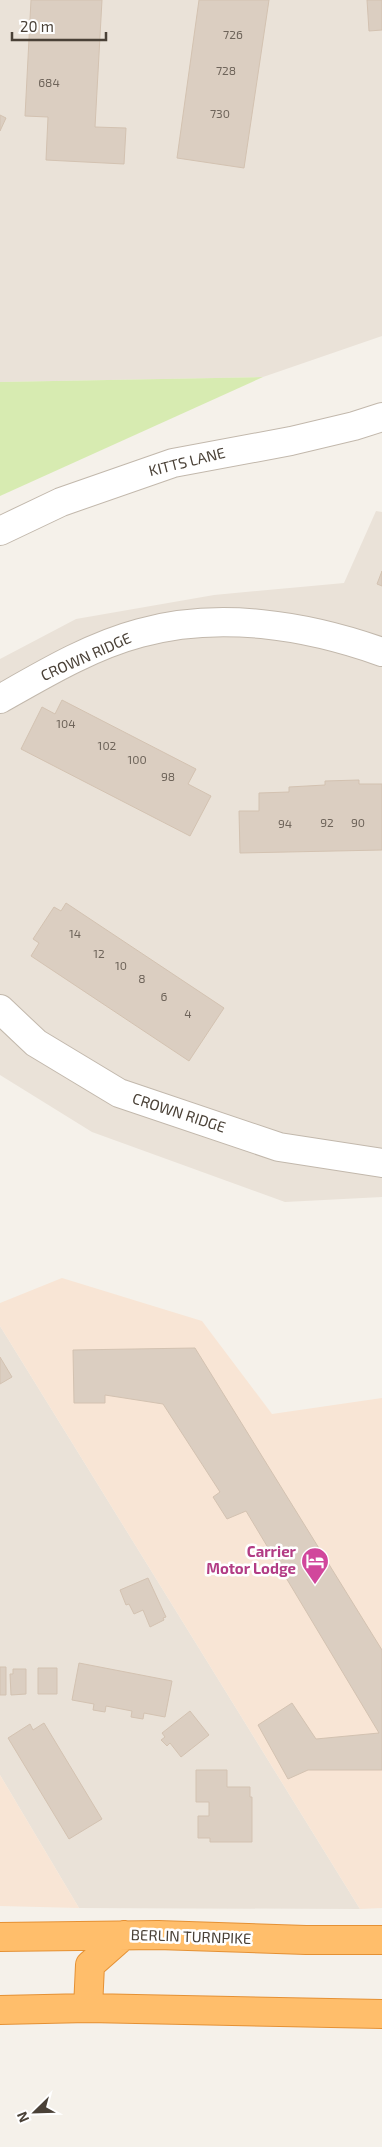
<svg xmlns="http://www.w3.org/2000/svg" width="382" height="2147" viewBox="0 0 382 2147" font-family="'Exo 2',sans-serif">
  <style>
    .residential { fill: #eae2d8 }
    .commercial { fill: #f8e5d5 }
    .green { fill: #d7ebb1 }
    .building { fill: #dbcec1; stroke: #d3c2b1 }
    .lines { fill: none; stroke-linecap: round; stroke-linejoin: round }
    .minor-casing { stroke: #c2b8ac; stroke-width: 30 }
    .highway-casing { stroke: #e59134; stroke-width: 30 }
    .minor { stroke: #fff; stroke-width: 28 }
    .highway { stroke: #ffbe6b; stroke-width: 28 }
    .labels { text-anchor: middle; stroke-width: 5; stroke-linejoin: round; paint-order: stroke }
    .number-label { font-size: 12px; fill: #6e645a }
    .street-label { font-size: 15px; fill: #4a4137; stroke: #fff }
    .hotel-label { font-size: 15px; font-weight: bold; fill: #b23c85; stroke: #fff; text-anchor: end }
  </style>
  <rect width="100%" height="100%" fill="#f5f1ea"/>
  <!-- residential -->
  <path class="residential" d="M 0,0 L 382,0 L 382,336 L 263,377 L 0,382 Z
    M 376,511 L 382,512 L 382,1197 L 285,1202 L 92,1132 L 0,1075 L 0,659 L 76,619 L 214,595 L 344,583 Z
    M 0,1326 L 360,1909 L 79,1908 L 0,1775 Z"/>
  <!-- commercial -->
  <path class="commercial" d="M 62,1278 L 202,1321 L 272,1414 L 382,1398 L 382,1908 L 360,1909 L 0,1326 L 0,1303 Z
    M 0,1775 L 79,1908 L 0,1906 Z"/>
  <!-- green -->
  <path class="green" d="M 263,377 L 0,496 L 0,382 Z"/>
  <!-- building -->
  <path class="building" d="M 31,0 L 102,0 L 95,127 L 126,128 L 124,164 L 46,160 L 48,117 L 25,116 Z
    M 199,0 L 269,0 L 244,168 L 177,158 Z
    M 367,0 L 382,0 L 382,30 L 369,31 Z
    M 0,115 L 6,118 L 0,131 Z
    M 382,571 L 382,586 L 377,584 Z
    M 62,700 L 196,769 L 188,784 L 211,796 L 190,836 L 21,749 L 42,707 L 55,714 Z
    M 359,780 L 359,784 L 382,784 L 382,850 L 240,853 L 239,811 L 259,811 L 259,793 L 289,792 L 289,787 L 325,785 L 325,781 Z
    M 66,903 L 224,1008 L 189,1061 L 31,956 L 39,943 L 33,939 L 54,907 L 61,911 Z
    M 195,1348 L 382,1650 L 382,1770 L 308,1770 L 288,1779 L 258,1725 L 292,1703 L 316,1739 L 379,1733 L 246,1511 L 227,1519 L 213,1497 L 220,1492 L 163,1404 L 105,1395 L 105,1403 L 74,1403 L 73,1350 Z
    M 0,1357 L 12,1377 L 0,1384 Z
    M 148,1578 L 166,1617 L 163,1618 L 164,1620 L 150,1627 L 143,1610 L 134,1614 L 129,1604 L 126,1605 L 120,1590 Z
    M 79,1663 L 172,1681 L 165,1717 L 144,1713 L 143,1719 L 131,1717 L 132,1711 L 106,1706 L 105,1712 L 93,1710 L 94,1704 L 72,1700 Z
    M 0,1667 L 6,1667 L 6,1695 L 0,1695 Z
    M 38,1668 L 57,1668 L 57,1694 L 38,1694 Z
    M 13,1669 L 26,1669 L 26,1694 L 11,1695 L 10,1674 L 13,1674 Z
    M 190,1711 L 209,1735 L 181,1757 L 170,1743 L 167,1746 L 161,1740 L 165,1737 L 162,1733 Z
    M 44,1723 L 102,1819 L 69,1839 L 8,1738 L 30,1724 L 33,1730 Z
    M 196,1770 L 227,1770 L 227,1787 L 250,1787 L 250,1797 L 252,1797 L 252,1842 L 210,1842 L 210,1838 L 198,1838 L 198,1816 L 209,1816 L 209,1802 L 196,1802 Z"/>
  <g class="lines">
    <!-- minor casing -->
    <g class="minor-casing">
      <path id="minor" d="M 0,531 L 61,502 L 173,463 L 291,441 L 354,426 L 382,417
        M 0,699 C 44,674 91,646 140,633 C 219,611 306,625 382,652
        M 0,1009 L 36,1043 L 119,1093 L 279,1147 L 382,1163"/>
    </g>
    <!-- highway casing -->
    <g class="highway-casing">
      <path id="highway" d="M 0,1937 L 158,1935 L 306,1940 L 382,1940
        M 88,2008 L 90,1965 L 124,1935
        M 0,2010 L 88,2008 L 382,2014"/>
    </g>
    <!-- minor -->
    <use href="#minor" class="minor"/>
    <!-- highway -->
    <use href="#highway" class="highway"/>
  </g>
  <!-- icons -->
  <defs>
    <g id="hotel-pin" transform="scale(1.4375)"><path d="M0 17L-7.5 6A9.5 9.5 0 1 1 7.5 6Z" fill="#d1479c" stroke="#fff"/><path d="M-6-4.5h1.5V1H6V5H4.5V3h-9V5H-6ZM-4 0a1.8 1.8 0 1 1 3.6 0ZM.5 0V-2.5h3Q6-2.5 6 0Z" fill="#fff"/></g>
  </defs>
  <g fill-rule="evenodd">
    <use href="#hotel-pin" x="315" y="1561"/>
  </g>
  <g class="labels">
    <!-- number labels -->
    <g class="number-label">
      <text x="233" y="39">726</text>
      <text x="226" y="75">728</text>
      <text x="49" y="87">684</text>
      <text x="220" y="118">730</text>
      <text x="66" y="728">104</text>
      <text x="107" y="750">102</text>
      <text x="137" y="764">100</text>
      <text x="168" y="781">98</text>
      <text x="327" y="827">92</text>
      <text x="358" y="827">90</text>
      <text x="285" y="828">94</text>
      <text x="75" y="938">14</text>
      <text x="99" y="958">12</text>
      <text x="121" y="970">10</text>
      <text x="142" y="983">8</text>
      <text x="164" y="1001">6</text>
      <text x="188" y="1018">4</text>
    </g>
    <!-- street labels -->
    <g class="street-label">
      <text transform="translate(187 462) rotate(-14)" y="5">KITTS LANE</text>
      <text transform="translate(86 657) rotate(-24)" y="5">CROWN RIDGE</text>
      <text transform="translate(179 1113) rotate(18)" y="5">CROWN RIDGE</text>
      <text transform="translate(191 1937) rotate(2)" y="5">BERLIN TURNPIKE</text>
    </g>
    <!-- hotel labels -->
    <g class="hotel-label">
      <text x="296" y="1557">Carrier<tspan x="296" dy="17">Motor Lodge</tspan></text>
    </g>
  </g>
  <!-- north arrow -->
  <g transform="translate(35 2112) rotate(247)" stroke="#ffffff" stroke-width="4" paint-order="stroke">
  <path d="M0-4L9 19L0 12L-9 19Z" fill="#4a4137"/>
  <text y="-8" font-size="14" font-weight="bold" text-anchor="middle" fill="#4a4137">N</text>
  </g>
  <!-- scale -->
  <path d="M12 32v8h94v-8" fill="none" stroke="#4a4137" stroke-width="2.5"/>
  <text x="20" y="32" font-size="15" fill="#4a4137" stroke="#ffffff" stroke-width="4" paint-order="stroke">20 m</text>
</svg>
